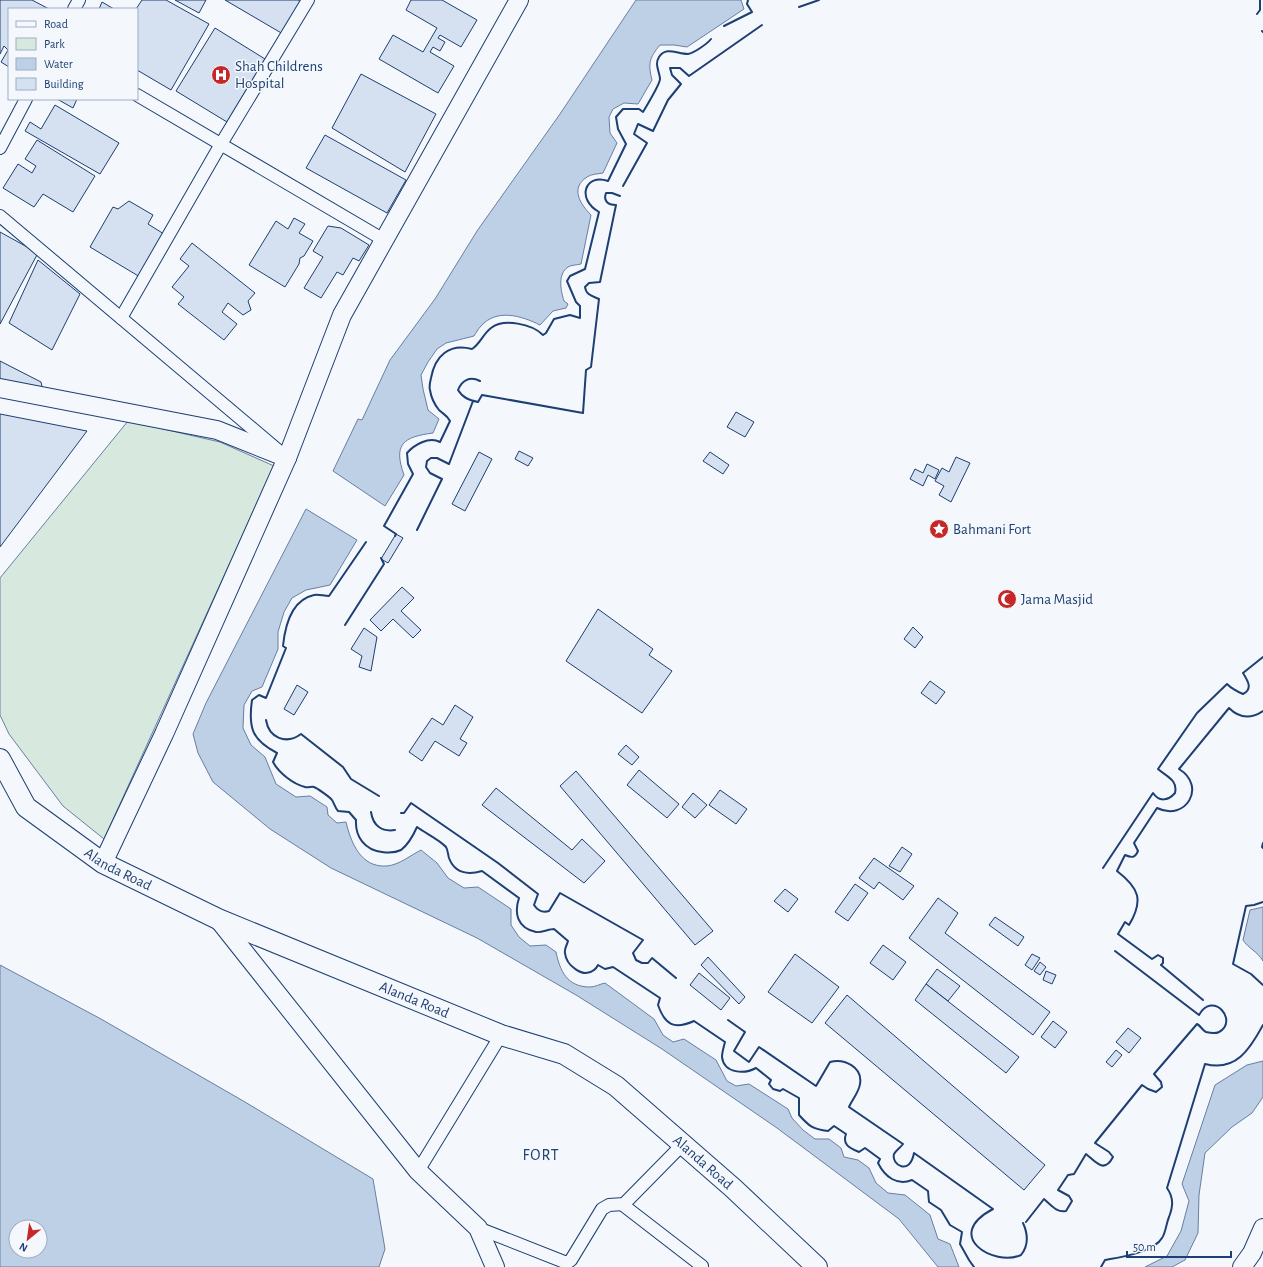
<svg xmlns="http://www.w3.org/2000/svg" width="1263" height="1267" font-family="'Alegreya Sans',sans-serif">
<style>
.green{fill:#d7e8df;stroke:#687fa3}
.water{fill:#bed0e5;stroke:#687fa3;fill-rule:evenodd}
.building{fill:#d5e0f0;stroke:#1d3f73}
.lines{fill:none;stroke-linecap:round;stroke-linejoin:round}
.street-casing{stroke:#1d3f73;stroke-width:14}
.secondary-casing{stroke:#1d3f73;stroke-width:20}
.primary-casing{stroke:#1d3f73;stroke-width:22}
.street{stroke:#f4f7fb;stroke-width:12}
.secondary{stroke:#f4f7fb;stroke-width:18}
.primary{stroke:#f4f7fb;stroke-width:20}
.wall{stroke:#1d3f73;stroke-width:2}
.labels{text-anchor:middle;stroke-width:3;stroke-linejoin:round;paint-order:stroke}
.poi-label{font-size:15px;fill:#1d3f73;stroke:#f4f7fb;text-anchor:start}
.street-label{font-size:15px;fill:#1d3f73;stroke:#f4f7fb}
.neighbourhood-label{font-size:16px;letter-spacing:1px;fill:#1d3f73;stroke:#f4f7fb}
</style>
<rect width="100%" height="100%" fill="#f4f7fb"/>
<polygon class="green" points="128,421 220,442 274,466 104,839 63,806 9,734 0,715 0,578"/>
<g class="water">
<path d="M636 0H741L744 9 687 47 674 45H660C649 58 648 64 652 80L638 104 624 103 613 109 609 117 610 133 617 143 603 173C598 174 591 174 587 177 570 188 580 204 591 215L581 264C577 265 571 265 568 267 557 274 561 292 564 301L568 304 566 308 553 311 540 325C522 316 497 308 481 326 478 329 476 333 474 336L446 343 437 349 428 362 421 375 423 389 428 410 439 419 433 433C403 437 393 444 404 475L385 506 333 471 358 419 362 420 390 360 435 299 477 231 560 114Z"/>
<path d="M306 509 357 540 330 585 306 590 292 598 284 612 278 632V649L262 687 252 691 244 705 243 728 251 745 265 757 276 784 296 797 310 796 327 807 328 815 337 823 346 822C351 843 361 868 387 866 399 865 411 855 421 850L437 863 448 878 464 888 478 887 511 909V925L519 937 530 946 546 945 556 952C560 971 567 987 590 987 595 987 600 984 605 983L654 1019 663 1035 673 1042 684 1039 716 1060 727 1081 736 1086 749 1084 788 1109 792 1118 803 1130 815 1139H829L841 1148 844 1157 858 1160 869 1168 876 1183 888 1193 905 1195 930 1215 938 1239 950 1244 959 1267H938L899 1219 777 1128 662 1049 576 995 477 938 331 868 270 829 213 782 198 753 193 734 206 703Z"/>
<path d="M1263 907V961C1258 952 1248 948 1243 940L1250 910Z"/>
<path d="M0 965 101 1019 245 1102 373 1179 385 1249 379 1267H0ZM16 1227H40V1251H16Z"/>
<polygon points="1263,1061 1263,1097 1252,1113 1232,1127 1205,1153 1199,1195 1198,1233 1185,1260 1172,1267 1145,1267 1167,1256 1181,1231 1189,1201 1182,1184 1215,1085 1247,1065"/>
</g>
<g class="building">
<polygon points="0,0 32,0 49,9 9,9 9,67 1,62 8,50 4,46 0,54"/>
<polygon points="142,0 166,0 209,24 171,90 137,70 136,9"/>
<polygon points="175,0 206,0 199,13"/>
<polygon points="225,0 299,0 300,4 283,34"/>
<polygon points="411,0 442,0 477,20 461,47 440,35 438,38 445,42 440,51 433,47 430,52 454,66 438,93 379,59 393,35 423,52 437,28 406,10"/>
<polygon points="102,2 114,9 99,9"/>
<polygon points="215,28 265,59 227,122 176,91"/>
<polygon points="361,74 436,114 405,172 332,128"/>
<polygon points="57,99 77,99 73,108"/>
<polygon points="55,105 119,143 100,174 25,131 30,122 41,129"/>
<polygon points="325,135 406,180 387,213 306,168"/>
<polygon points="37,140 95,176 73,212 43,194 34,207 3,188 18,164 32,173 36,166 25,159"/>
<polygon points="129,201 153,215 148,224 164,234 140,277 90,247 113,207 118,209"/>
<polygon points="294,218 305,224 299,233 313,241 304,256 300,258 299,264 285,287 249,265 276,221 288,229"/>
<polygon points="328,226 341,228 369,245 359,261 353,258 343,275 337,272 321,298 304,288 323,257 313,251"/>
<polygon points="0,232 38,253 0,324"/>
<polygon points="192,243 255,293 248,301 251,310 243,315 228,303 222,312 237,324 224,340 178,304 184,297 172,287 189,266 180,259"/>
<polygon points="38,260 80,294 52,350 9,323"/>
<polygon points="0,361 41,382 43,391 0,382"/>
<polygon points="736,412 754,422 745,437 727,427"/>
<polygon points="0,414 87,431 0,547"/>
<polygon points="519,451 533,458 528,466 515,459"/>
<polygon points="479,452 492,459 465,511 452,504"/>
<polygon points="710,452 729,465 723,474 703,461"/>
<polygon points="956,457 970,463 951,502 939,495 944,486 935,481 942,468 949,472"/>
<polygon points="927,464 939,470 935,479 928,475 923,486 910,479 915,469 923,473"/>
<polygon points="396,534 403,538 388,563 381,559"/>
<polygon points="402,587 414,598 401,611 421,630 413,638 393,619 381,631 370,620"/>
<polygon points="598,609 653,649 649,655 672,671 642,713 566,661"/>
<polygon points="913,627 923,637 915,648 904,639"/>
<polygon points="364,628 377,637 371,671 359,667 362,656 351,649"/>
<polygon points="930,681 945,692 936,704 921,693"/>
<polygon points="297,685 308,692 294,715 284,709"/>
<polygon points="455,705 473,717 460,739 467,743 459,756 435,741 422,761 409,752 432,718 443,725"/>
<polygon points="626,745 639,757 632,765 618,754"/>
<polygon points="639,770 679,804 667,818 627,785"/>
<polygon points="576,771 713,931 695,945 560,786"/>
<polygon points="496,788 572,850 582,839 605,861 584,883 482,805"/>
<polygon points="720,790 747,809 736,824 709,805"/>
<polygon points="693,793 707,805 695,818 682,807"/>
<polygon points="902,847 912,854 900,872 889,866"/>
<polygon points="874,858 914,886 903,900 879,882 874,889 859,878"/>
<polygon points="855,884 868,893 848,921 835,912"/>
<polygon points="785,889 798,899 788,912 774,901"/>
<polygon points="938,898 958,913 945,933 1050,1012 1033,1035 909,938"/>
<polygon points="995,917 1024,937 1018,946 989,925"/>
<polygon points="883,945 906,962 893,980 870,963"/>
<polygon points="795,954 839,987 812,1023 768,992"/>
<polygon points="1032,954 1040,958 1032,970 1025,965"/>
<polygon points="708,957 745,997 739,1004 701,965"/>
<polygon points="1040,962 1046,967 1040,975 1034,971"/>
<polygon points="937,969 960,986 948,1001 926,984"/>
<polygon points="1046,971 1056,975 1052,984 1043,980"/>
<polygon points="699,973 730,998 721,1010 690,985"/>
<polygon points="926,984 1019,1057 1006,1073 915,1000"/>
<polygon points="847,995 1045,1165 1024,1190 825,1023"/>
<polygon points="1053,1021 1067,1032 1055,1048 1041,1037"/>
<polygon points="1128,1028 1141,1038 1129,1053 1116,1042"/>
<polygon points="1116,1050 1122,1055 1112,1067 1106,1062"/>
</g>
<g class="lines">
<g class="street-casing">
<g id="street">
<polyline points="74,9 79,0"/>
<polyline points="137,95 384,240"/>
<polyline points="0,148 26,99"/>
<polyline points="0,216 279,451"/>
<polyline points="121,318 221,144 308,0"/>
<polyline points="418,1171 501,1035"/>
<polyline points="623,1205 702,1266"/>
<polyline points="478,1228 567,1263 571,1260 602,1209 609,1205 624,1204 683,1144"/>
</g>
</g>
<g class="secondary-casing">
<g id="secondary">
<polyline points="0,388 217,430 287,458"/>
<polyline points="103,863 164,734 287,458 342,315 519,0"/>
<polyline points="218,919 418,1171 478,1228 495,1267"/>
<polyline points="1242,1267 1252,1253 1263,1228"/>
</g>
</g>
<g class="primary-casing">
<g id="primary">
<path id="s1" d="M0 759 26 807 103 863 218 919 501 1035 564 1054 616 1086 733 1188 817 1267"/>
</g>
</g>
<use href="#street" class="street"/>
<use href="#secondary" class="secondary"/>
<use href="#primary" class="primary"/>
<g class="wall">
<polyline points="799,7 819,0"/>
<polyline points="1257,14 1260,10 1260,0"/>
<polyline points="724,26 752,12 747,4 748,0"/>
<polyline points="1262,31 1263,32"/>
<polyline points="623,186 647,143 634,134 638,124 653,131 668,100 681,84 672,75 670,68 680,68 689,76 762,25"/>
<path d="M480 381C470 376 462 380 458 390 463 398 469 400 478 402L482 395 583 413 586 370 591 367 599 299C592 296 586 295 585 287L589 283 600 282 616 205C608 205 603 201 606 193H612L620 196"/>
<polyline points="417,530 442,479 430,473 426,467 427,461 431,458 437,458 449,464 473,401"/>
<path d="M395 536 396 534 384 526 413 474 408 464 407 453C414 445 429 436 440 442L450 421C447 415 443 414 439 410 435 405 431 397 430 390 429 387 430 382 431 378 435 356 449 343 472 349 480 344 483 334 491 328 504 318 532 324 543 335L546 333 554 319 570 315 580 318V306L576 302 567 281 570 276 585 269 599 212C576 199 585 173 608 181L626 144 618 129 616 117 623 109H639L643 112C646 107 660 83 660 79 660 72 654 65 659 57 666 46 677 54 688 54 694 53 707 44 711 39"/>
<path d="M366 542 329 596C324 596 318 594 314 595 291 600 285 626 283 646L286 648 266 698 259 695 252 700C248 728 252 740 277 753L273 762C279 773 293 784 305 787 308 788 312 786 314 787 317 788 331 798 332 800 334 803 335 808 338 811L349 812 356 820C355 837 365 850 382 852 389 853 395 853 401 850 409 844 413 836 417 827 425 833 440 840 446 847 448 850 448 855 449 858 455 874 468 875 482 871L519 898C514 913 517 928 536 932 541 933 549 929 554 929L568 941C567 945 564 949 565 953 566 965 583 979 594 970 596 969 597 967 598 965L605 969 613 967 660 998 658 1005C665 1025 674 1030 694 1021L725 1042C724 1046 722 1052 722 1057 724 1074 745 1074 756 1068L771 1080 769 1084 773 1089 780 1091 783 1089 799 1098V1115C809 1126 812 1129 828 1131L834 1126 846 1134C842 1145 850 1148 859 1152L865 1148 880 1159 878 1163C885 1177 897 1186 912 1180L928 1191 929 1202 941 1210 950 1225 962 1232 960 1244 969 1260 974 1267"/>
<polyline points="345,625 384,564 381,558"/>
<path d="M266 720C269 738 286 745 301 734L343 767 351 779 379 796"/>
<path d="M371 812C373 826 382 832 395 830"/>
<path d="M401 813H404L411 803 498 863 538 894 534 905C538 911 542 913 549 911L560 893 643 940 633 953 636 960 642 963H648L652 958 676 978"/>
<polyline points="1263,843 1262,847 1263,848"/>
<path d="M1103 868 1153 793C1159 802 1168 801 1175 793 1178 780 1167 777 1158 769L1197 713 1227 684C1232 689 1236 691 1243 694 1253 689 1248 681 1243 673L1263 657"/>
<polyline points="1263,902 1254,905 1246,906 1233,964 1251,974 1263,985"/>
<path d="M1203 1000 1161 965 1163 963V958L1158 955 1152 959 1118 934 1125 922 1129 925C1144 900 1139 888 1117 871L1125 855C1132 858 1135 858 1138 851L1134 843 1157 808C1186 822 1207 786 1179 769L1229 708C1239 718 1251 719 1263 711"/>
<path d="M728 1020 745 1032 734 1051 749 1062 759 1047 816 1086 830 1062C844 1058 863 1067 860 1084 859 1092 852 1100 849 1107L903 1144C900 1148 896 1150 894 1154 891 1165 910 1176 914 1153L993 1209C942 1236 994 1267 1021 1255 1029 1245 1028 1234 1023 1223"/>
<path d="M1026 1222 1044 1199C1051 1205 1057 1213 1066 1211L1072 1201 1069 1196 1058 1190 1068 1175 1074 1174 1086 1154C1096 1162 1104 1174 1113 1157L1109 1152 1095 1143 1142 1085 1148 1089 1156 1092 1162 1087 1161 1082 1154 1074 1197 1024C1201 1026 1202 1030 1206 1032 1210 1033 1215 1034 1219 1032 1239 1021 1213 990 1199 1015L1115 951"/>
<path d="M1101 1267 1105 1260C1121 1257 1154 1252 1162 1238 1166 1232 1166 1224 1169 1217 1173 1207 1174 1198 1167 1188L1205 1064C1236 1072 1250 1049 1263 1025"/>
</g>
</g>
<defs>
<g id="hospital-disc" transform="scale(1)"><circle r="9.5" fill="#c62828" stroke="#f4f7fb"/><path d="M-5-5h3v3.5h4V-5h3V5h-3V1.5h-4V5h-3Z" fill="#fff"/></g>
<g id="sight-disc" transform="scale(1)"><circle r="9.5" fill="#c62828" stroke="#f4f7fb"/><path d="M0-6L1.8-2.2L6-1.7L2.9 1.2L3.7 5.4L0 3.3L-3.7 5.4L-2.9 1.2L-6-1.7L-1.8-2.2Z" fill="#fff"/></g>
<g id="mosque-disc" transform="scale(1)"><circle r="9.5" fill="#c62828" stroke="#f4f7fb"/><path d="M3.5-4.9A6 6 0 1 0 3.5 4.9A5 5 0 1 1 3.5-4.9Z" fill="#fff"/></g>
</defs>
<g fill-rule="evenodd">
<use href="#hospital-disc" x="221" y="75"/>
<use href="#sight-disc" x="939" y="529"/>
<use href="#mosque-disc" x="1007" y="599"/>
</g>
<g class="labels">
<g class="poi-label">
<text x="235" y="71">Shah Childrens<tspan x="235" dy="17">Hospital</tspan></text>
<text x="953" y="534">Bahmani Fort</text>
<text x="1021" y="604">Jama Masjid</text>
</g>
<g class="street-label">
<text dy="5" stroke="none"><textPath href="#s1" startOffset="166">Alanda Road</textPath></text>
<text dy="5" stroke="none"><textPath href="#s1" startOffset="490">Alanda Road</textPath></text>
<text dy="5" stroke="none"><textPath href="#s1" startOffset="826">Alanda Road</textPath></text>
</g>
<g class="neighbourhood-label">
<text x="541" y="1160">FORT</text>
</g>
</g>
<rect x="8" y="8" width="130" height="92" fill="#f4f7fb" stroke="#9eadc5"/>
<rect x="16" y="21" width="20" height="6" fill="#f4f7fb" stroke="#9eadc5"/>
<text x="44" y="28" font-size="12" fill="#1d3f73">Road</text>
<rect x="16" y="38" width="20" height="12" fill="#d7e8df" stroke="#9eadc5"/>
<text x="44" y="48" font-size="12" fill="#1d3f73">Park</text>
<rect x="16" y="58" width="20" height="12" fill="#bed0e5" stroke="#9eadc5"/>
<text x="44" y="68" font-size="12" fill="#1d3f73">Water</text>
<rect x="16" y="78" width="20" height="12" fill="#d5e0f0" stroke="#9eadc5"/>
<text x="44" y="88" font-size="12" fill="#1d3f73">Building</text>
<g transform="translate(28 1239) rotate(209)"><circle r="19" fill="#f4f7fb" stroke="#9eadc5"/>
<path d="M0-3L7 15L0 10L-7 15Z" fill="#c62828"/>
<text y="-6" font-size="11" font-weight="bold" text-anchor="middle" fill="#1d3f73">N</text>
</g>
<path d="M1127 1251v6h104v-6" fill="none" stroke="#1d3f73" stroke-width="2"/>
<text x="1133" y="1251" font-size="12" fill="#1d3f73" stroke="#f4f7fb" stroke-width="3" paint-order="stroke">50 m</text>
</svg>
